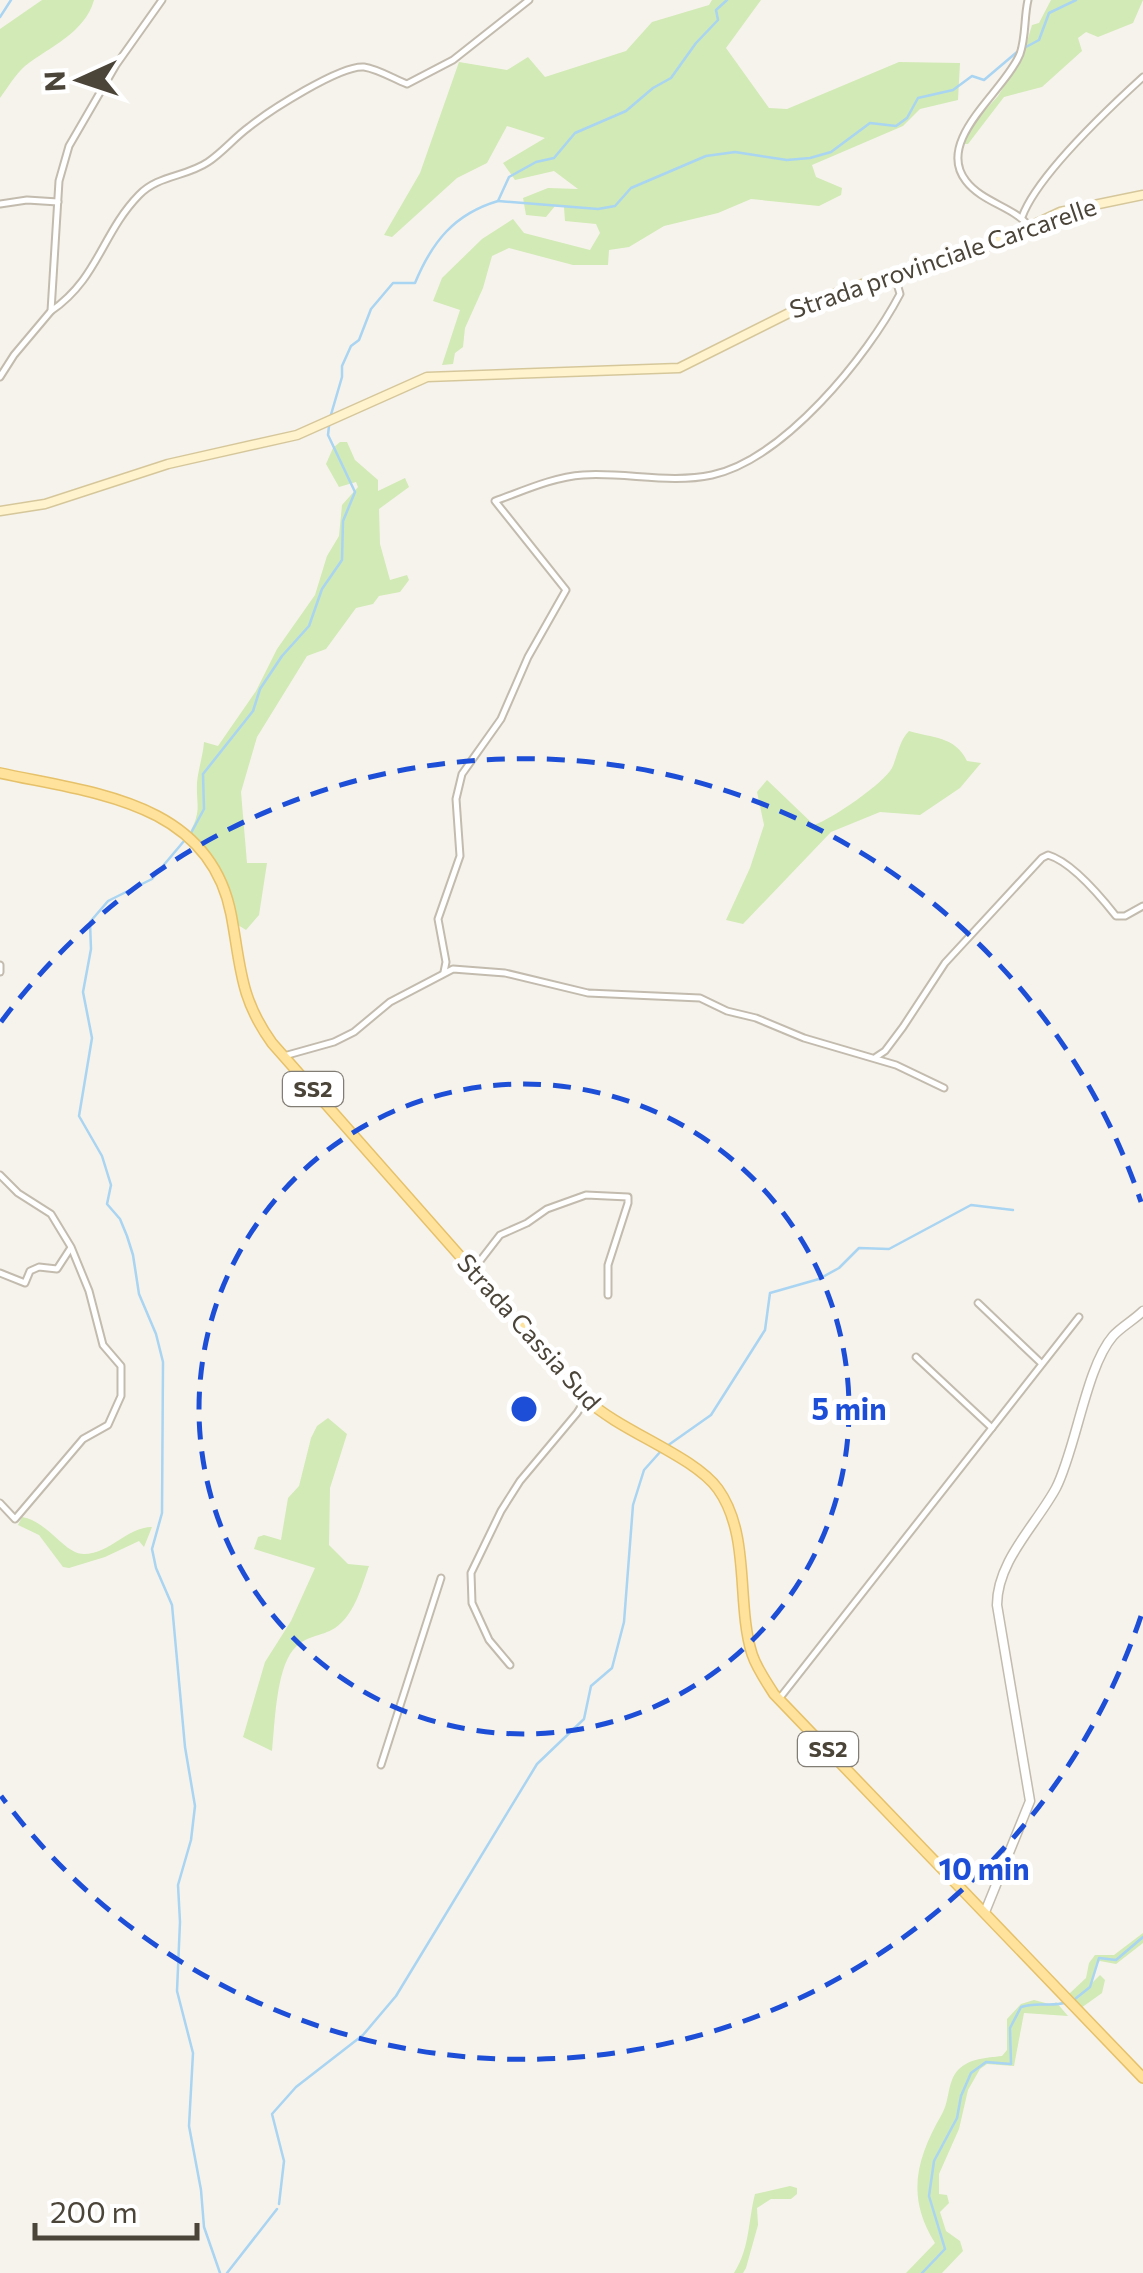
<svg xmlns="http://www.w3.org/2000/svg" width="1143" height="2273" font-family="Commissioner,sans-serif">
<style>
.green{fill:#d2eab5}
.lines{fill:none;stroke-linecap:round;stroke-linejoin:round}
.stream{stroke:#a9d4f2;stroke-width:2.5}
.minor-casing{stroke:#c2bbae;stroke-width:9}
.tertiary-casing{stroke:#c2bbae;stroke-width:11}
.secondary-casing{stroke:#d6c79b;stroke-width:11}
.primary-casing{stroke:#e6c16a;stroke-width:12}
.minor{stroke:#fff;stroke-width:5}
.tertiary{stroke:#fff;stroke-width:8}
.secondary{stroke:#fff3cd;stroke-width:8}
.primary{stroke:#ffe39c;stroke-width:9}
.ring{fill:none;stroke:#1d4ed8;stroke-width:5;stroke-dasharray:18 12}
.labels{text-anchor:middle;stroke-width:10;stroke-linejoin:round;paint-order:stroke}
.shield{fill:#fff;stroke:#817c74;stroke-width:2.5}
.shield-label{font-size:22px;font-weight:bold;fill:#4b4439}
.street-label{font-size:25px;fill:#4b4439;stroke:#fff}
.centre{fill:#1d4ed8;stroke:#fff;stroke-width:5}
.ring-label{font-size:30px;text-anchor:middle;font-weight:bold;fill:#1d4ed8;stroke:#fff;stroke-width:10;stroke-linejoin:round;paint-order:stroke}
</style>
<rect width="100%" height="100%" fill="#f6f3ec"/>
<g class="green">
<path d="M42 0H94C85 33 49 47 25 66 15 75 8 87 0 98V29Z"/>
<polygon points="712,0 761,0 726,48 769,108 787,109 899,62 960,63 958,100 920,109 903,126 812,165 816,177 842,188 841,195 819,206 751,199 718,213 664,226 629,247 609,250 608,265 573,265 509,248 492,256 483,288 465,328 463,347 455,353 453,364 442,365 460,310 433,301 442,278 482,239 513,219 524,233 590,250 600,233 596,224 565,221 564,207 555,206 546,217 526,215 523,198 548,188 578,189 554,171 515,180 503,163 545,138 507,126 487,163 457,178 392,237 384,235 420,173 459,62 507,70 528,57 545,77 626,51 652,22 709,5"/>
<polygon points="1051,0 1143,0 1133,23 1098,37 1086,32 1078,38 1082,51 1042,87 1004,97 968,144 961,144 970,127 998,96 1023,55 1032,25 1039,23"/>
<path d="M340 442H347L355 460 378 480V491L405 478 409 487 379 509 380 544 390 580 407 575 409 580 400 592 379 596 373 604 356 608 326 649 307 656 257 737 241 792 247 863H267L259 915 246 930 238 925C230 883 218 864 190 832 202 810 196 805 197 783 198 770 203 756 204 742L218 746 256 691 277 649 315 595 327 556 339 536 342 505 358 487 356 482 339 487 326 464 333 448Z"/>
<path d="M909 731C932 738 955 736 967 761L981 763 960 788 920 815 880 812 831 832 743 924 726 920 750 868 764 825 757 792 767 780 814 825C832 819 884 783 892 768 898 755 899 741 909 731Z"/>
<path d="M328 1418 347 1434 330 1488 329 1545 348 1564 369 1566C361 1588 355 1614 335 1628 321 1637 305 1635 293 1650 276 1671 275 1723 272 1751L243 1737 265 1662 291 1621 315 1568 254 1549 258 1537 264 1535 281 1540 288 1498 299 1486 311 1438 317 1426Z"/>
<path d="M22 1517C48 1521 64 1554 84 1554 110 1554 127 1527 152 1527L144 1547 139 1541 105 1557 69 1568 63 1567 39 1535 18 1525Z"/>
<polygon points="1143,1933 1143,1943 1116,1964 1100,1961 1096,1964 1092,1983 1100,1975 1105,1980 1102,1993 1081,2008 1069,1994 1086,1978 1089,1963 1095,1955 1114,1955"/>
<path d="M1034 2000 1053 2005 1056 2002 1068 2016 1024 2013 1014 2066 987 2064 980 2069 968 2090 959 2129 939 2174V2194L947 2195 949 2203 940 2212 946 2231 960 2241 963 2251 942 2273H906L935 2243C906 2197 916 2159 942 2114 950 2100 947 2082 958 2070 970 2058 986 2058 1002 2056L1007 2050V2019L1021 2004Z"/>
<path d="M790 2186 797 2188V2194L791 2199H771L757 2208 758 2225 746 2268 743 2273H734C750 2248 748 2221 755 2194Z"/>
</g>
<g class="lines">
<g class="stream">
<polyline points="0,17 11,0"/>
<polyline points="1026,47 1039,40 1049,13 1076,0"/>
<polyline points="498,201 598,209 615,206 631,188 706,156 735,152 787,160 810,158 831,152 870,123 896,126 907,118 918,98 953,90 972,76 984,80 1017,52"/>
<path d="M330 418 342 377V366L351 346 359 340 371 309 393 283H415C432 242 454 214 498 201L509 177 536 162 554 158 575 133 626 111 653 88 671 78 696 43 718 20 716 10 727 0"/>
<polyline points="191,833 204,809 203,774 253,711 260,689 282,656 309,626 322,589 342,560 343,521 355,492 328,435 329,426"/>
<polyline points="184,841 152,879 108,901 90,922 91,949 83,992 92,1038 79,1116 102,1156 111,1185 107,1204 120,1219 127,1236 133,1255 139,1294 156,1334 163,1362 162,1513 152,1549 156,1568 172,1605 185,1747 195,1806 191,1840 178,1885 180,1922 177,1991 193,2053 189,2126 201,2190 204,2227 220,2273"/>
<polyline points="667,1446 711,1415 765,1330 770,1293 819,1279 839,1268 859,1248 889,1249 971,1205 1013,1210"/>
<polyline points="1075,1999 1090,1987 1099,1958 1116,1960 1143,1937"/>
<polyline points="279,2204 284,2161 272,2114 296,2087 363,2035 396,1996 537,1764 584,1719 591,1686 612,1668 624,1622 633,1505 644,1470 661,1451"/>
<polyline points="227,2273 277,2209"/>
<path d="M922 2273 945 2249 929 2196 934 2161 957 2118 961 2096 971 2073 986 2062 1011 2064 1010 2028 1021 2007C1038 2001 1050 2008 1067 2002"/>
</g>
<g class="minor-casing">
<g id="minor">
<polyline points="0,204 27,200 58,202"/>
<path d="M1022 217C1037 176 1109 108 1143 77"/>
<path d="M1028 225C1013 207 982 202 966 181 934 140 1005 91 1020 54 1026 37 1024 17 1028 0"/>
<path d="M51 311C98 279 102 233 139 195 158 175 186 177 208 162 223 152 234 138 249 127 269 111 340 65 364 67 378 69 394 79 407 84L453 60 529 0"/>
<polyline points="0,377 14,355 51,311 59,181 69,146 116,65 162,0"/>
<polyline points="0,965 0,972"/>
<path d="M444 972 446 962 438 919 460 856 456 799 462 774 501 719 528 657 566 590 495 501C523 491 553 477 583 475 625 472 670 484 712 475 784 459 867 357 900 294L894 273"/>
<polyline points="284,1056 334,1042 354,1032 390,1002 453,969 505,973 588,993 700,998 727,1011 756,1018 804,1038 896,1065 944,1088"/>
<path d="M876 1057 885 1051 903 1027 945 963 1042 858 1048 855C1072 862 1101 897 1116 916H1125L1143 906"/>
<polyline points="0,1175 18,1193 51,1214 71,1247 89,1291 103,1345 121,1366 121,1396 108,1425 83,1439 15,1519 0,1503"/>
<polyline points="473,1270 500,1235 527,1223 547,1209 586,1195 628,1197 628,1203 608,1265 608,1295"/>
<polyline points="0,1273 25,1283 30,1271 39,1267 57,1269 70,1249"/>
<polyline points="978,1303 1041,1363"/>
<polyline points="916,1357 992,1428"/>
<polyline points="510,1665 489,1640 472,1603 471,1573 501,1511 520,1481 577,1413 586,1399"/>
<polyline points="779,1699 1079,1317"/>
<polyline points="381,1765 441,1578"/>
</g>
</g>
<g class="tertiary-casing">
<path id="tertiary" d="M985 1912 1030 1801 997 1605C997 1561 1036 1525 1056 1488 1076 1449 1086 1367 1113 1336 1121 1327 1134 1320 1143 1311"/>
</g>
<g class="secondary-casing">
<polyline id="secondary" points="0,511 45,504 168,464 297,435 427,377 679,368 813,301 894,273 980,250 1060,212 1143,195"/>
</g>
<g class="primary-casing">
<path id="primary" d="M0 773C92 793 209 801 231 914 241 966 239 997 272 1043L586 1399C621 1432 693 1455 718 1489 751 1535 736 1603 752 1654 757 1669 766 1681 774 1694L1143 2078"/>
</g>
<use href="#minor" class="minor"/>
<use href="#tertiary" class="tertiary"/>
<use href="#secondary" class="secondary"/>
<use href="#primary" class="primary"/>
</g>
<g class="ring">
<circle cx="524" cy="1409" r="325"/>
<path d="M1141 1616A651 651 0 0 1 1 1796M1 1022A651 651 0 0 1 1141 1202"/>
</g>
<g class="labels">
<g class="shield">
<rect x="283" y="1072" width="60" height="34" rx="8"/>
<rect x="798" y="1732" width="60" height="34" rx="8"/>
</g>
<g class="shield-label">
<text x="313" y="1097">SS2</text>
<text x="828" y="1757">SS2</text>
</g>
<g class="street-label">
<text transform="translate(943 258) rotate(-19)" y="9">Strada provinciale Carcarelle</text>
<text transform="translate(529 1332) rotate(48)" y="9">Strada Cassia Sud</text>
</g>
</g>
<circle cx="524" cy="1409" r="15" class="centre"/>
<g class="ring-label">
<text x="849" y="1420">5 min</text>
<text x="984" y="1880">10 min</text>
</g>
<g transform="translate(80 80) rotate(267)" stroke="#ffffff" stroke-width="8" paint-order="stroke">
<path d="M0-8L18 38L0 25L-18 38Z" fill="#4b4439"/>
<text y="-15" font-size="28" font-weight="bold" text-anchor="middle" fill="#4b4439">N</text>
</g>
<path d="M35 2223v15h162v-15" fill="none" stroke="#4b4439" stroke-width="5"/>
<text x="50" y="2223" font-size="30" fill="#4b4439" stroke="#ffffff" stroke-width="8" paint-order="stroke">200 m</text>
</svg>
